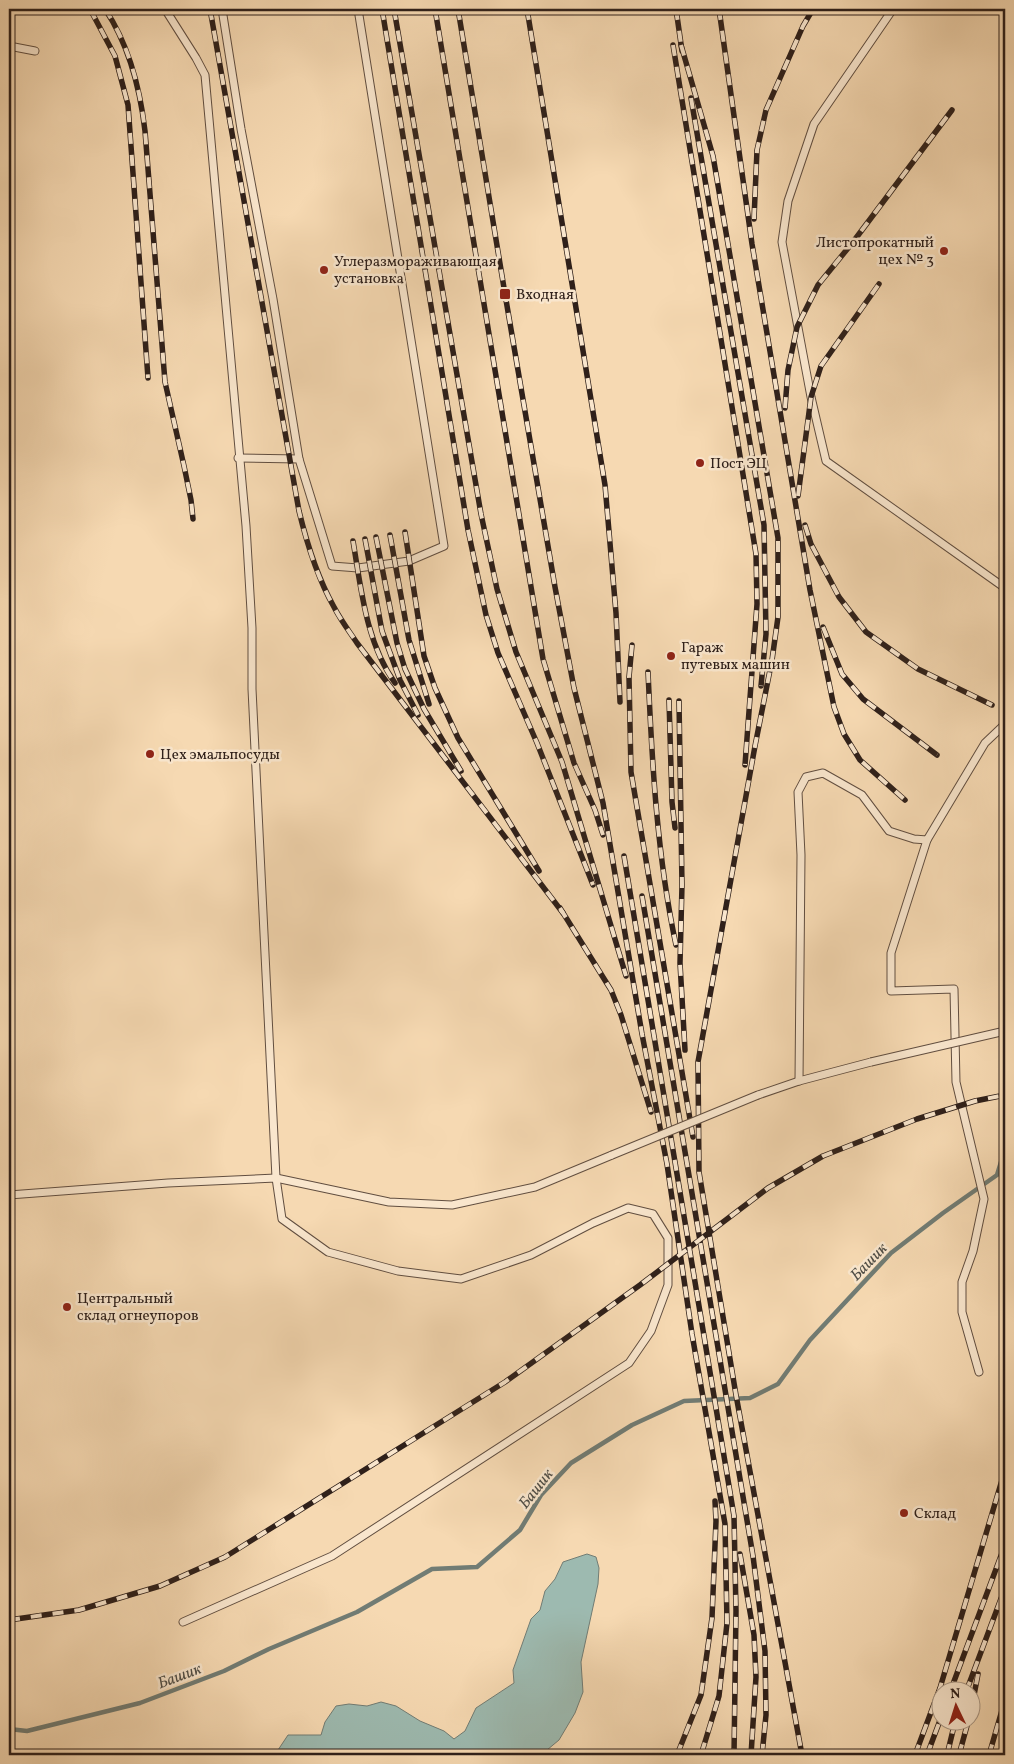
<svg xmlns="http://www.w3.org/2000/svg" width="1014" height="1764" font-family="Vollkorn,serif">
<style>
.water{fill:#9dbab0;stroke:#717c74}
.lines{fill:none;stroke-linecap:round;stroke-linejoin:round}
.stream{stroke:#717c74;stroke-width:4.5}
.lane-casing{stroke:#614e40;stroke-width:9}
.lane{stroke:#f9e6cd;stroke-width:7}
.rail-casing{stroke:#2f201a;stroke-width:5.5}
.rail{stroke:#f9e6cd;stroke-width:4;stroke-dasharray:11;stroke-linecap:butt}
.lane-bridge-casing{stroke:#614e40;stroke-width:9;stroke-linecap:butt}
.lane-bridge{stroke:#f9e6cd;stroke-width:7}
.poi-dot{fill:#8f2418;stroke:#f9e6cd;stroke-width:2}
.labels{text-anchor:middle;stroke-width:5;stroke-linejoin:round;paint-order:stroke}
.poi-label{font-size:15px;fill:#2f201a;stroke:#f9e6cd;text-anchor:start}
.water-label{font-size:16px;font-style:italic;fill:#504e47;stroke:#f9e6cd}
</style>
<rect width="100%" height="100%" fill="#f6d9b2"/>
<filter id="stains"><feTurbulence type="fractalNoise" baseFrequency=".004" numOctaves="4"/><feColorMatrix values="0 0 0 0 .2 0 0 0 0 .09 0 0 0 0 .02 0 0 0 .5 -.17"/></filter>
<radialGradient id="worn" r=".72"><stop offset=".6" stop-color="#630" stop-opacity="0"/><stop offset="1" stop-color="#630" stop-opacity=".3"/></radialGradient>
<polygon class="water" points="587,1554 596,1557 599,1568 598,1584 581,1662 583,1692 575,1713 559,1740 541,1755 276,1755 276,1753 288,1735 321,1735 325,1722 336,1706 349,1704 367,1706 381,1702 396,1706 420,1721 444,1731 454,1739 465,1731 476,1708 514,1683 513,1670 531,1619 540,1610 545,1591 555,1579 563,1562"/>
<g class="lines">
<polyline class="stream" points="9,1729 27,1731 140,1703 224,1671 269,1649 357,1612 432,1569 477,1567 520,1530 541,1495 571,1463 632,1425 684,1401 750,1398 778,1384 810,1340 891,1253 943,1213 997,1175 1005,1149"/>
<g class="lane-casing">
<g id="lane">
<polyline points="165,9 196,58 205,75 246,526 252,628 252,689 276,1178 282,1219 328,1252 398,1271 461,1279 531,1255 593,1223 628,1208 653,1214 668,1238 668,1285 651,1331 629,1363 332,1556 183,1622"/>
<polyline points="222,9 241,129 273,299 299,459"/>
<polyline points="893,9 814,124 788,201 782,242 811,397 826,461 1005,588"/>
<polyline points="9,46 35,51"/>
<polyline points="238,458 299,459 332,566 358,568 409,561 444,546 358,9"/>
<polyline points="927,840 891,953 891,991 954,989 956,1082 984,1199 973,1251 962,1282 962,1312 979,1372"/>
<polyline points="799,1081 801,855 798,792 806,777 823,773 862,795 889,831 914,839 927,840 985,743 1005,724"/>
<polyline points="758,1095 799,1081 871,1062"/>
<polyline points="9,1195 168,1183 276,1178 389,1202 452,1205 535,1187 612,1155"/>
</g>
</g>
<use href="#lane" class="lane"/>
<g class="rail-casing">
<g id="rail">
<polyline points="90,9 115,56 128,105 148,378"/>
<path d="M105 9C129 45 140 88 145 131L165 382 184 466 191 500 193 519"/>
<path d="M210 9 299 511C307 544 317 577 334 607 340 619 349 631 357 643L563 913"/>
<polyline points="382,9 468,530 486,615 498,653 537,743 593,885"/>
<polyline points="394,9 481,514 497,589 516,652 562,762 626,976"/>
<polyline points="435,9 543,659 574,763 595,810 603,835"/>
<polyline points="458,9 505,294 555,587 574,688 603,803 642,1034 667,1164 692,1334 725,1524 727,1623 719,1696 701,1755"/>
<polyline points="527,9 605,485 616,613 620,702"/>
<polyline points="676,9 682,51"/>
<polyline points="719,9 752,244 810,590 834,707 844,734 860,760 905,800"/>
<polyline points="673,45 756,554 757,604 745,765"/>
<polyline points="681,45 713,156 778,538 778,617 772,660 755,746 698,1062 699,1172 736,1395 802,1755"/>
<polyline points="691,98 764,525 766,634 761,686"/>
<polyline points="754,219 757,150 766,110 803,26 813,9"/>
<polyline points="785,408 788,370 797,327 818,285 853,242 952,110"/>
<polyline points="798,496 811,397 821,366 879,284"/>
<polyline points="805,525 811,544 839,597 866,632 918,669 992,705"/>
<polyline points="405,532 424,656 435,688 458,738 539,871"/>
<polyline points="390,535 409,640 429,704"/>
<polyline points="376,537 397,643 405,669 424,709 461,771"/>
<polyline points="365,539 382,631 400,680 418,715"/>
<path d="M353 541C361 588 366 643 395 683"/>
<polyline points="823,627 842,674 863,699 937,755"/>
<polyline points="632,645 629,677 631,772 693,1137"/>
<path d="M648 672C652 763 657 856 676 945"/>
<polyline points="669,700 672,802 675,828"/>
<polyline points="679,701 682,885 680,963 685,1050"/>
<polyline points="624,856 734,1516 736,1611 734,1755"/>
<polyline points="642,896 753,1556 765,1651 766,1715 762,1755"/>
<polyline points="560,908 611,990 621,1015 651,1112"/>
<polyline points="740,1554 754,1635 756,1677 751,1755"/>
<polyline points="9,1620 79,1610 160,1586 225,1557 505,1382 640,1285 768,1188 823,1156 917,1119 975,1101 1005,1095"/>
<polyline points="950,1692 1005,1545"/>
<polyline points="966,1692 1005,1588"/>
<polyline points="972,1706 978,1674"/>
<polyline points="677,1755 701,1695 712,1618 716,1521 715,1501"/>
<polyline points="915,1755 940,1688 1005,1470"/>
<polyline points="927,1755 942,1715"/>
<polyline points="947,1755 955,1722"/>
<polyline points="959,1755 968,1722"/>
<polyline points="989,1755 1005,1700"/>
</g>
</g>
<use href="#rail" class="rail"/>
<g class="lane-bridge-casing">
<g id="lane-bridge">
<polyline points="871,1062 1005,1031"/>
<polyline points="612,1155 758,1095"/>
</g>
</g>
<use href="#lane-bridge" class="lane-bridge"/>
</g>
<g class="poi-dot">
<circle cx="944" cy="251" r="5"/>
<circle cx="324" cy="270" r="5"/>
<rect x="499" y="288" width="12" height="12" rx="2.5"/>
<circle cx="700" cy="463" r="5"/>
<circle cx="671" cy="656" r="5"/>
<circle cx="150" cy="754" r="5"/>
<circle cx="67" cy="1307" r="5"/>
<circle cx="904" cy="1513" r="5"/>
</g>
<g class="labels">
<g class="poi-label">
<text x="934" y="247" text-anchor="end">Листопрокатный<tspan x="934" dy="17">цех № 3</tspan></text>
<text x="334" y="266">Углеразмораживающая<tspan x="334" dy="17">установка</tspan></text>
<text x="516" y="299">Входная</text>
<text x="710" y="468">Поcт ЭЦ</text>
<text x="681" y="652">Гараж<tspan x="681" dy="17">путевых машин</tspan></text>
<text x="160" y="759">Цех эмальпосуды</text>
<text x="77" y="1303">Центральный<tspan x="77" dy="17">склад огнеупоров</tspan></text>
<text x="914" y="1518">Склад</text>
</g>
<g class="water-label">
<text transform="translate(868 1261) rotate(-46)" y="6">Башик</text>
<text transform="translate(535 1488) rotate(-52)" y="6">Башик</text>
<text transform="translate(179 1675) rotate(-21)" y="6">Башик</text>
</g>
</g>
<rect width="1014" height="1764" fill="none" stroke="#f6d9b2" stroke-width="30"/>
<rect x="10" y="10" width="994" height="1744" fill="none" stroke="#2f201a" stroke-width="2.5"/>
<rect x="15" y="15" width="984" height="1734" fill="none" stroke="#2f201a"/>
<g transform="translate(956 1706) rotate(356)"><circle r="24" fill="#f9e6cd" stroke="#a89785"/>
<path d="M0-4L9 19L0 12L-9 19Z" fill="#8f2418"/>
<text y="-8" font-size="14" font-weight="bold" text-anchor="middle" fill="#2f201a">N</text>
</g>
<rect width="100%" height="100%" filter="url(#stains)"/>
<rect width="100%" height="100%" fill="url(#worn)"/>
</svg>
